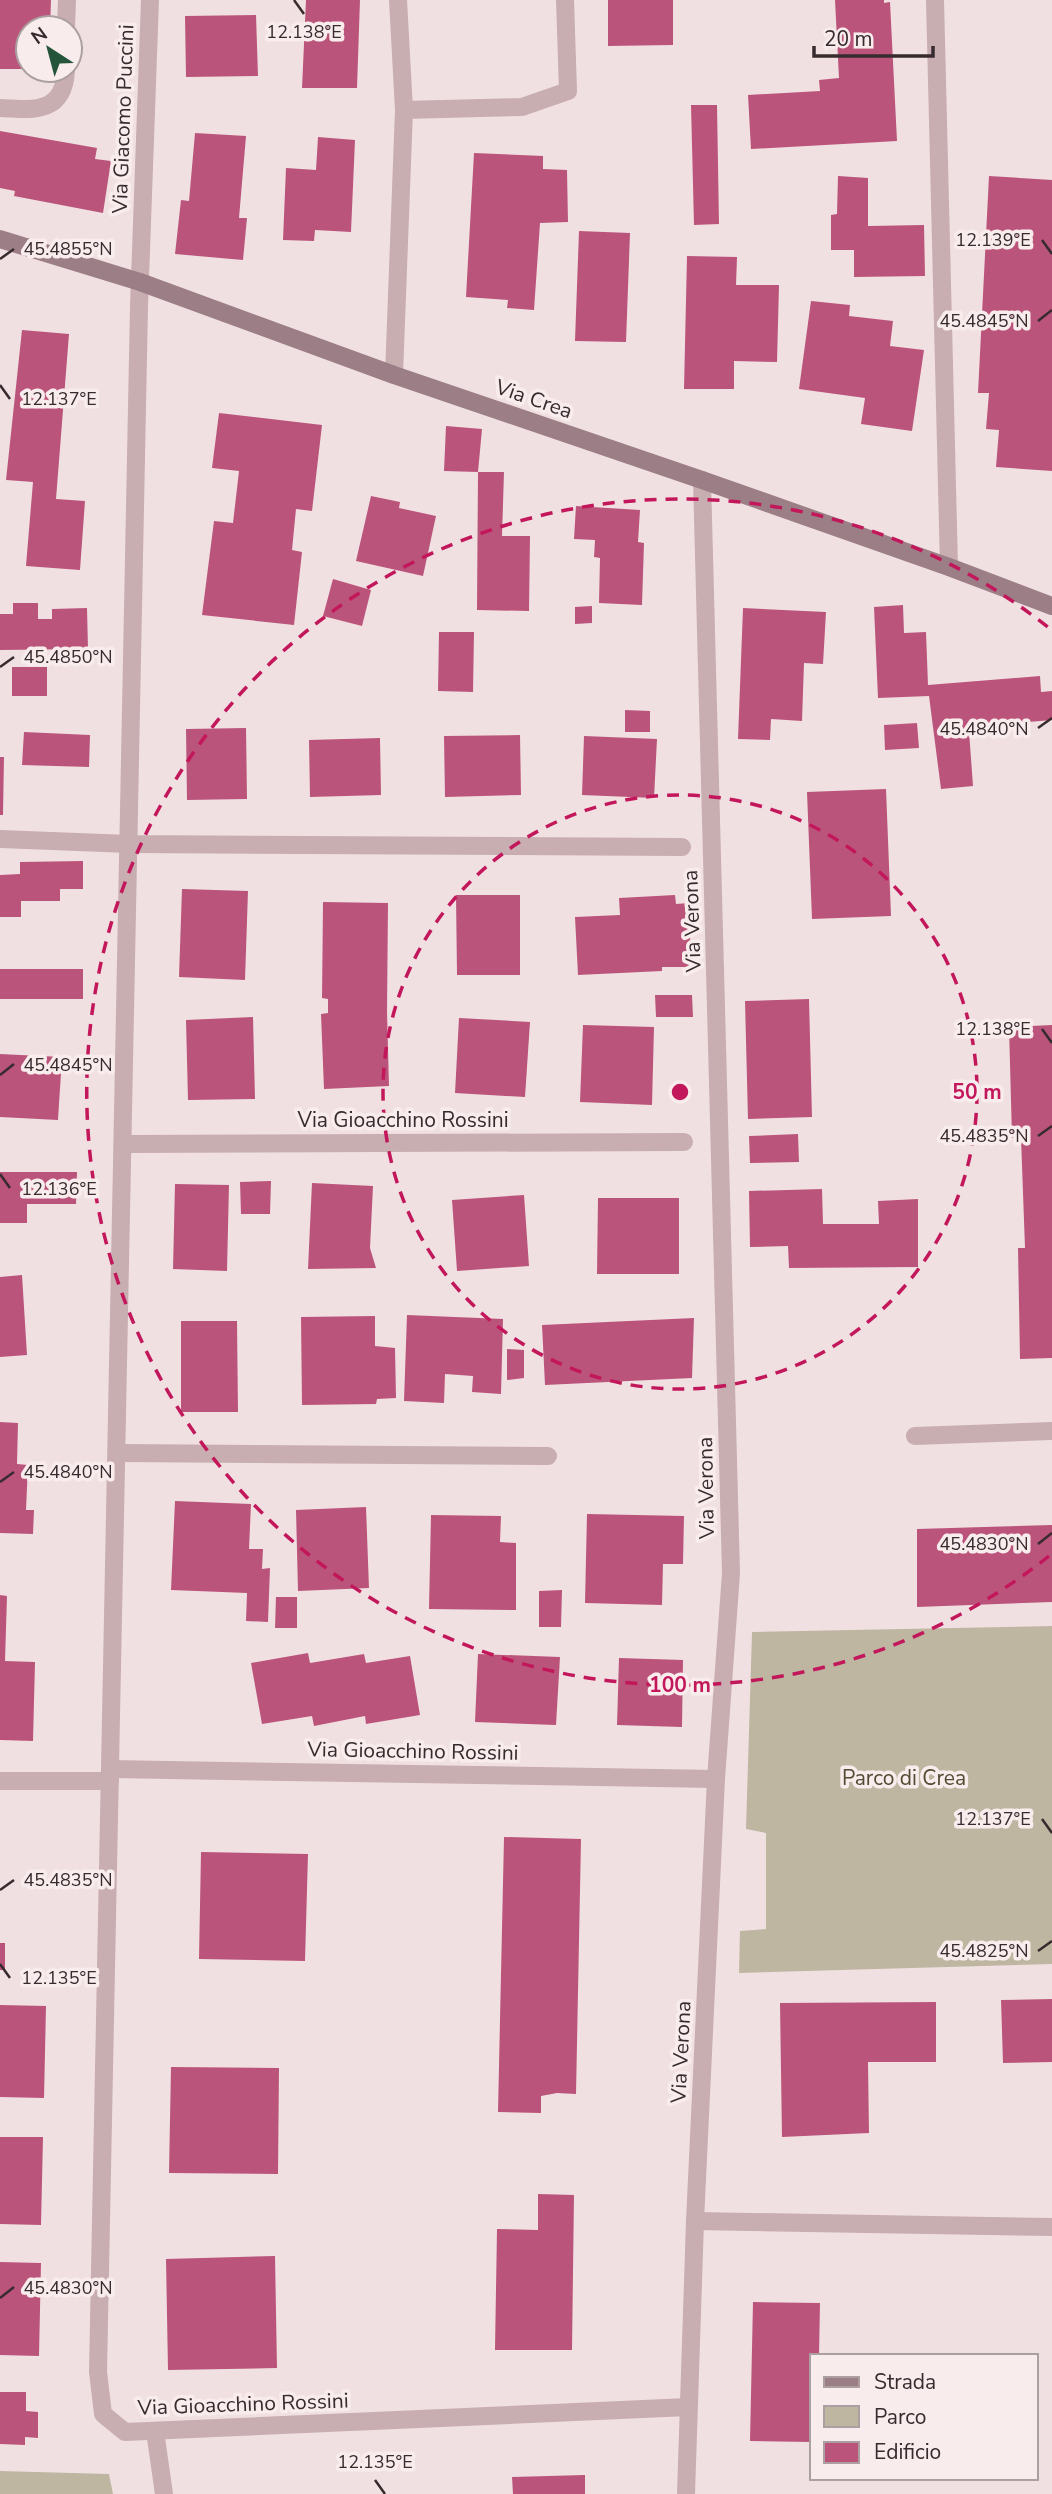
<svg xmlns="http://www.w3.org/2000/svg" width="1052" height="2494" font-family="'Nunito Sans',sans-serif">
<style>
.green{fill:#bfb6a1}
.building{fill:#bb547b}
.lines{fill:none;stroke-linecap:round;stroke-linejoin:round}
.lane{stroke:#c8adb1;stroke-width:18}
.street{stroke:#c8adb1;stroke-width:18}
.secondary{stroke:#9c7e86;stroke-width:18}
.ticks{fill:none;stroke:#372b2f;stroke-width:2.5}
.ring{fill:none;stroke:#c2185b;stroke-width:3.5;stroke-dasharray:12 9}
.labels{text-anchor:middle;stroke-width:7;stroke-linejoin:round;paint-order:stroke}
.street-label{font-size:21px;fill:#372b2f;stroke:#f9eced}
.park-label{font-size:21px;fill:#534a31;stroke:#f9eced}
.ticks-label{font-size:18px;text-anchor:middle;fill:#372b2f;stroke:#f9eced;stroke-width:7;stroke-linejoin:round;paint-order:stroke}
.centre{fill:#c2185b;stroke:#f9eced;stroke-width:3.5}
.ring-label{font-size:21px;text-anchor:middle;font-weight:bold;fill:#c2185b;stroke:#f9eced;stroke-width:7;stroke-linejoin:round;paint-order:stroke}
</style>
<rect width="100%" height="100%" fill="#f1e0e2"/>
<g class="green">
<polygon points="1052,1626 1052,1964 739,1973 740,1931 766,1929 766,1833 746,1829 752,1632"/>
<polygon points="0,2471 109,2474 113,2494 0,2494"/>
</g>
<g class="building">
<polygon points="0,0 51,0 50,28 28,28 28,69 0,69"/>
<polygon points="306,0 360,0 357,88 302,88"/>
<polygon points="608,0 673,0 673,45 608,46"/>
<polygon points="835,0 884,0 884,3 890,2 897,141 751,149 748,95 820,91 819,80 839,78"/>
<polygon points="256,15 258,76 186,77 185,16"/>
<polygon points="691,105 717,105 719,224 694,225"/>
<polygon points="0,131 97,148 95,159 111,161 103,213 14,196 15,191 0,188"/>
<polygon points="195,133 246,136 239,218 247,218 243,260 175,254 181,200 189,201"/>
<polygon points="318,137 355,140 351,232 315,230 314,241 283,240 286,168 316,170"/>
<polygon points="474,153 543,156 543,169 567,170 568,222 540,223 534,310 507,308 508,300 466,297"/>
<polygon points="838,176 868,178 868,226 924,225 925,276 854,277 854,250 831,250 831,215 837,214"/>
<polygon points="989,176 1052,180 1052,471 996,467 999,430 986,429 989,393 978,393"/>
<polygon points="579,231 630,233 626,342 575,341"/>
<polygon points="687,256 737,257 736,285 779,285 777,362 734,361 734,389 684,389"/>
<polygon points="811,301 850,305 849,316 893,321 890,346 924,350 912,431 861,424 865,398 799,389"/>
<polygon points="22,330 69,334 56,499 85,501 80,570 26,566 33,482 6,480"/>
<polygon points="219,413 322,425 312,511 296,509 292,550 302,552 294,625 202,615 214,521 233,523 239,471 212,468"/>
<polygon points="446,426 482,429 478,472 504,472 502,536 530,536 529,611 477,610 478,472 444,471"/>
<polygon points="371,496 400,502 399,508 436,516 423,576 356,561"/>
<polygon points="576,506 640,510 638,542 644,543 642,605 599,603 600,558 594,557 595,540 574,539"/>
<polygon points="333,579 371,590 362,626 323,616"/>
<polygon points="13,603 38,603 38,619 52,619 52,609 87,608 88,649 0,650 0,614 13,614"/>
<polygon points="903,605 904,633 926,632 928,685 1040,676 1041,692 1052,691 1052,720 1002,724 1002,728 969,731 973,786 941,789 929,696 878,698 874,607"/>
<polygon points="592,606 592,623 575,624 575,607"/>
<polygon points="743,608 826,612 823,664 804,663 802,721 771,719 770,740 738,739"/>
<polygon points="439,632 474,632 473,692 438,691"/>
<rect x="12" y="667" width="35" height="29"/>
<polygon points="625,710 650,711 650,732 625,732"/>
<polygon points="917,723 919,748 885,750 884,725"/>
<polygon points="246,728 247,799 187,800 186,729"/>
<polygon points="24,732 90,735 89,767 22,765"/>
<polygon points="520,735 521,795 445,797 444,736"/>
<polygon points="584,736 657,739 654,798 582,795"/>
<polygon points="380,738 381,795 310,797 309,740"/>
<polygon points="0,757 4,757 3,815 0,815"/>
<polygon points="886,789 891,916 812,919 807,792"/>
<polygon points="83,861 83,889 60,889 60,901 21,901 21,917 0,917 0,875 20,874 20,862"/>
<polygon points="182,889 248,891 245,980 179,977"/>
<polygon points="456,895 520,895 520,975 457,975"/>
<polygon points="675,895 676,904 689,903 691,967 662,967 662,971 578,975 575,917 620,915 619,898"/>
<polygon points="323,902 388,903 387,1012 389,1086 324,1089 321,1014 328,1013 328,999 322,998"/>
<rect x="0" y="969" width="83" height="30"/>
<polygon points="655,995 692,995 693,1017 656,1017"/>
<polygon points="809,999 812,1117 748,1119 745,1001"/>
<polygon points="253,1017 255,1099 188,1100 186,1020"/>
<polygon points="459,1018 530,1022 525,1097 455,1093"/>
<polygon points="583,1025 654,1027 652,1105 580,1102"/>
<polygon points="1052,1025 1052,1358 1020,1359 1018,1248 1025,1248 1021,1138 1012,1138 1009,1027"/>
<polygon points="0,1054 62,1057 58,1120 0,1117"/>
<polygon points="798,1134 799,1162 750,1163 749,1136"/>
<polygon points="0,1172 77,1172 76,1204 27,1204 27,1223 0,1223"/>
<polygon points="271,1181 270,1214 241,1214 240,1182"/>
<polygon points="312,1183 373,1186 370,1248 376,1268 308,1269"/>
<polygon points="175,1184 229,1185 227,1271 173,1269"/>
<polygon points="822,1189 823,1224 879,1224 878,1201 918,1199 918,1267 789,1268 788,1246 750,1247 749,1191"/>
<polygon points="524,1195 529,1266 457,1271 452,1200"/>
<polygon points="598,1198 679,1198 679,1274 597,1274"/>
<polygon points="22,1275 27,1355 0,1357 0,1277"/>
<polygon points="407,1315 503,1319 501,1394 472,1392 473,1376 445,1374 444,1403 404,1401"/>
<polygon points="375,1316 375,1346 395,1348 396,1398 377,1399 376,1404 302,1405 301,1317"/>
<polygon points="694,1318 692,1378 545,1385 542,1325"/>
<polygon points="181,1321 237,1321 238,1412 181,1412"/>
<polygon points="507,1349 524,1350 524,1378 507,1380"/>
<polygon points="0,1422 18,1423 17,1464 28,1465 26,1510 34,1510 33,1534 0,1533"/>
<polygon points="175,1501 251,1504 249,1549 263,1549 262,1569 270,1568 268,1622 246,1621 247,1593 171,1590"/>
<polygon points="366,1507 369,1588 298,1591 296,1510"/>
<polygon points="587,1514 684,1516 683,1564 663,1564 662,1605 585,1603"/>
<polygon points="431,1515 501,1516 500,1542 516,1543 516,1610 429,1609"/>
<polygon points="1052,1525 1052,1602 917,1607 917,1529"/>
<polygon points="562,1590 561,1627 539,1627 539,1591"/>
<polygon points="0,1595 7,1596 5,1661 35,1662 33,1741 0,1740"/>
<polygon points="276,1597 297,1597 297,1628 275,1628"/>
<polygon points="308,1653 310,1663 364,1654 366,1663 410,1656 420,1715 366,1724 365,1716 314,1726 312,1716 262,1724 251,1663"/>
<polygon points="478,1654 560,1657 556,1725 475,1722"/>
<polygon points="619,1658 683,1660 682,1727 617,1725"/>
<polygon points="504,1837 581,1839 576,2094 557,2093 541,2096 541,2113 498,2112"/>
<polygon points="201,1852 308,1854 305,1961 199,1959"/>
<rect x="0" y="1943" width="5" height="27"/>
<polygon points="1052,1999 1052,2062 1003,2063 1001,2000"/>
<polygon points="936,2002 936,2062 868,2062 869,2133 782,2137 780,2003"/>
<polygon points="0,2005 46,2006 44,2098 0,2097"/>
<polygon points="171,2067 279,2068 278,2174 169,2173"/>
<polygon points="0,2137 43,2137 41,2225 0,2224"/>
<polygon points="538,2194 574,2195 572,2350 495,2350 497,2229 538,2230"/>
<polygon points="275,2256 277,2368 168,2370 166,2259"/>
<polygon points="0,2262 41,2263 39,2356 0,2355"/>
<polygon points="753,2302 820,2303 819,2356 812,2356 812,2442 750,2441"/>
<polygon points="0,2392 26,2392 26,2411 38,2412 38,2438 25,2437 25,2445 0,2444"/>
<polygon points="585,2475 585,2494 513,2494 512,2477"/>
</g>
<g class="lines">
<g class="lane">
<polyline points="66,28 67,0"/>
<path d="M0 108C33 110 64 114 66 70"/>
</g>
<g class="street">
<polyline points="150,0 139,306 98,2372 103,2414 125,2432 688,2407"/>
<polyline points="935,0 949,567"/>
<polyline points="404,110 522,107 568,91 565,0"/>
<polyline points="394,375 404,110 398,0"/>
<polyline points="0,839 129,844 682,847"/>
<polyline points="123,1144 684,1142"/>
<polyline points="915,1436 1052,1431"/>
<polyline points="118,1453 548,1456"/>
<polyline points="110,1769 716,1779"/>
<polyline points="0,1781 110,1781"/>
<polyline points="695,2221 1052,2227"/>
<polyline points="155,2431 164,2494"/>
<polyline points="686,2494 695,2221 716,1779 731,1573 702,480"/>
</g>
<polyline class="secondary" points="0,239 140,282 394,375 702,480 949,567 1052,606"/>
</g>
<path class="ticks" d="M294 0 304 14M1042 240 1052 254M0 259 14 249M1038 321 1052 310M0 385 10 399M0 667 14 657M1038 728 1052 718M1042 1029 1052 1043M0 1075 14 1064M1038 1136 1052 1126M0 1174 10 1188M0 1482 14 1472M1038 1544 1052 1533M1042 1819 1052 1833M0 1890 14 1880M1038 1951 1052 1941M0 1964 10 1978M0 2298 14 2287M375 2480 385 2494"/>
<g class="ring">
<circle cx="680" cy="1092" r="297"/>
<path d="M1049 1556A593 593 0 1 1 1049 628"/>
</g>
<g class="labels">
<g class="street-label">
<text transform="translate(123 119) rotate(-88)" y="7">Via Giacomo Puccini</text>
<text transform="translate(534 399) rotate(19)" y="7">Via Crea</text>
<text transform="translate(692 921) rotate(-92)" y="7">Via Verona</text>
<text x="403" y="1127">Via Gioacchino Rossini</text>
<text transform="translate(706 1488) rotate(-91)" y="7">Via Verona</text>
<text transform="translate(413 1751) rotate(1)" y="7">Via Gioacchino Rossini</text>
<text transform="translate(681 2052) rotate(-87)" y="7">Via Verona</text>
<text transform="translate(243 2404) rotate(-2)" y="7">Via Gioacchino Rossini</text>
</g>
<g class="park-label">
<text x="904" y="1785">Parco di Crea</text>
</g>
</g>
<g class="ticks-label">
<text x="304" y="38">12.138°E</text>
<text x="993" y="246">12.139°E</text>
<text x="68" y="255">45.4855°N</text>
<text x="984" y="327">45.4845°N</text>
<text x="59" y="405">12.137°E</text>
<text x="68" y="663">45.4850°N</text>
<text x="984" y="735">45.4840°N</text>
<text x="993" y="1035">12.138°E</text>
<text x="68" y="1071">45.4845°N</text>
<text x="984" y="1142">45.4835°N</text>
<text x="59" y="1195">12.136°E</text>
<text x="68" y="1478">45.4840°N</text>
<text x="984" y="1550">45.4830°N</text>
<text x="993" y="1825">12.137°E</text>
<text x="68" y="1886">45.4835°N</text>
<text x="984" y="1957">45.4825°N</text>
<text x="59" y="1984">12.135°E</text>
<text x="68" y="2294">45.4830°N</text>
<text x="375" y="2468">12.135°E</text>
</g>
<circle cx="680" cy="1092" r="10" class="centre"/>
<g class="ring-label">
<text x="977" y="1099">50 m</text>
<text x="680" y="1692">100 m</text>
</g>
<rect x="810" y="2354" width="228" height="126" fill="#f9eced" stroke="#ab9fa1" stroke-width="2"/>
<rect x="824" y="2377" width="35" height="10" fill="#9c7e86" stroke="#ab9fa1" stroke-width="2"/>
<text x="874" y="2389" font-size="21" fill="#372b2f">Strada</text>
<rect x="824" y="2406" width="35" height="21" fill="#bfb6a1" stroke="#ab9fa1" stroke-width="2"/>
<text x="874" y="2424" font-size="21" fill="#372b2f">Parco</text>
<rect x="824" y="2442" width="35" height="21" fill="#bb547b" stroke="#ab9fa1" stroke-width="2"/>
<text x="874" y="2459" font-size="21" fill="#372b2f">Edificio</text>
<g transform="translate(49 49) rotate(324)"><circle r="33" fill="#f9eced" stroke="#ab9fa1" stroke-width="2"/>
<path d="M0-5L12 26L0 18L-12 26Z" fill="#24553a"/>
<text y="-10" font-size="19" font-weight="bold" text-anchor="middle" fill="#372b2f">N</text>
</g>
<path d="M814 46v10h119v-10" fill="none" stroke="#372b2f" stroke-width="3.5"/>
<text x="824" y="46" font-size="21" fill="#372b2f" stroke="#f9eced" stroke-width="5" paint-order="stroke">20 m</text>
</svg>
